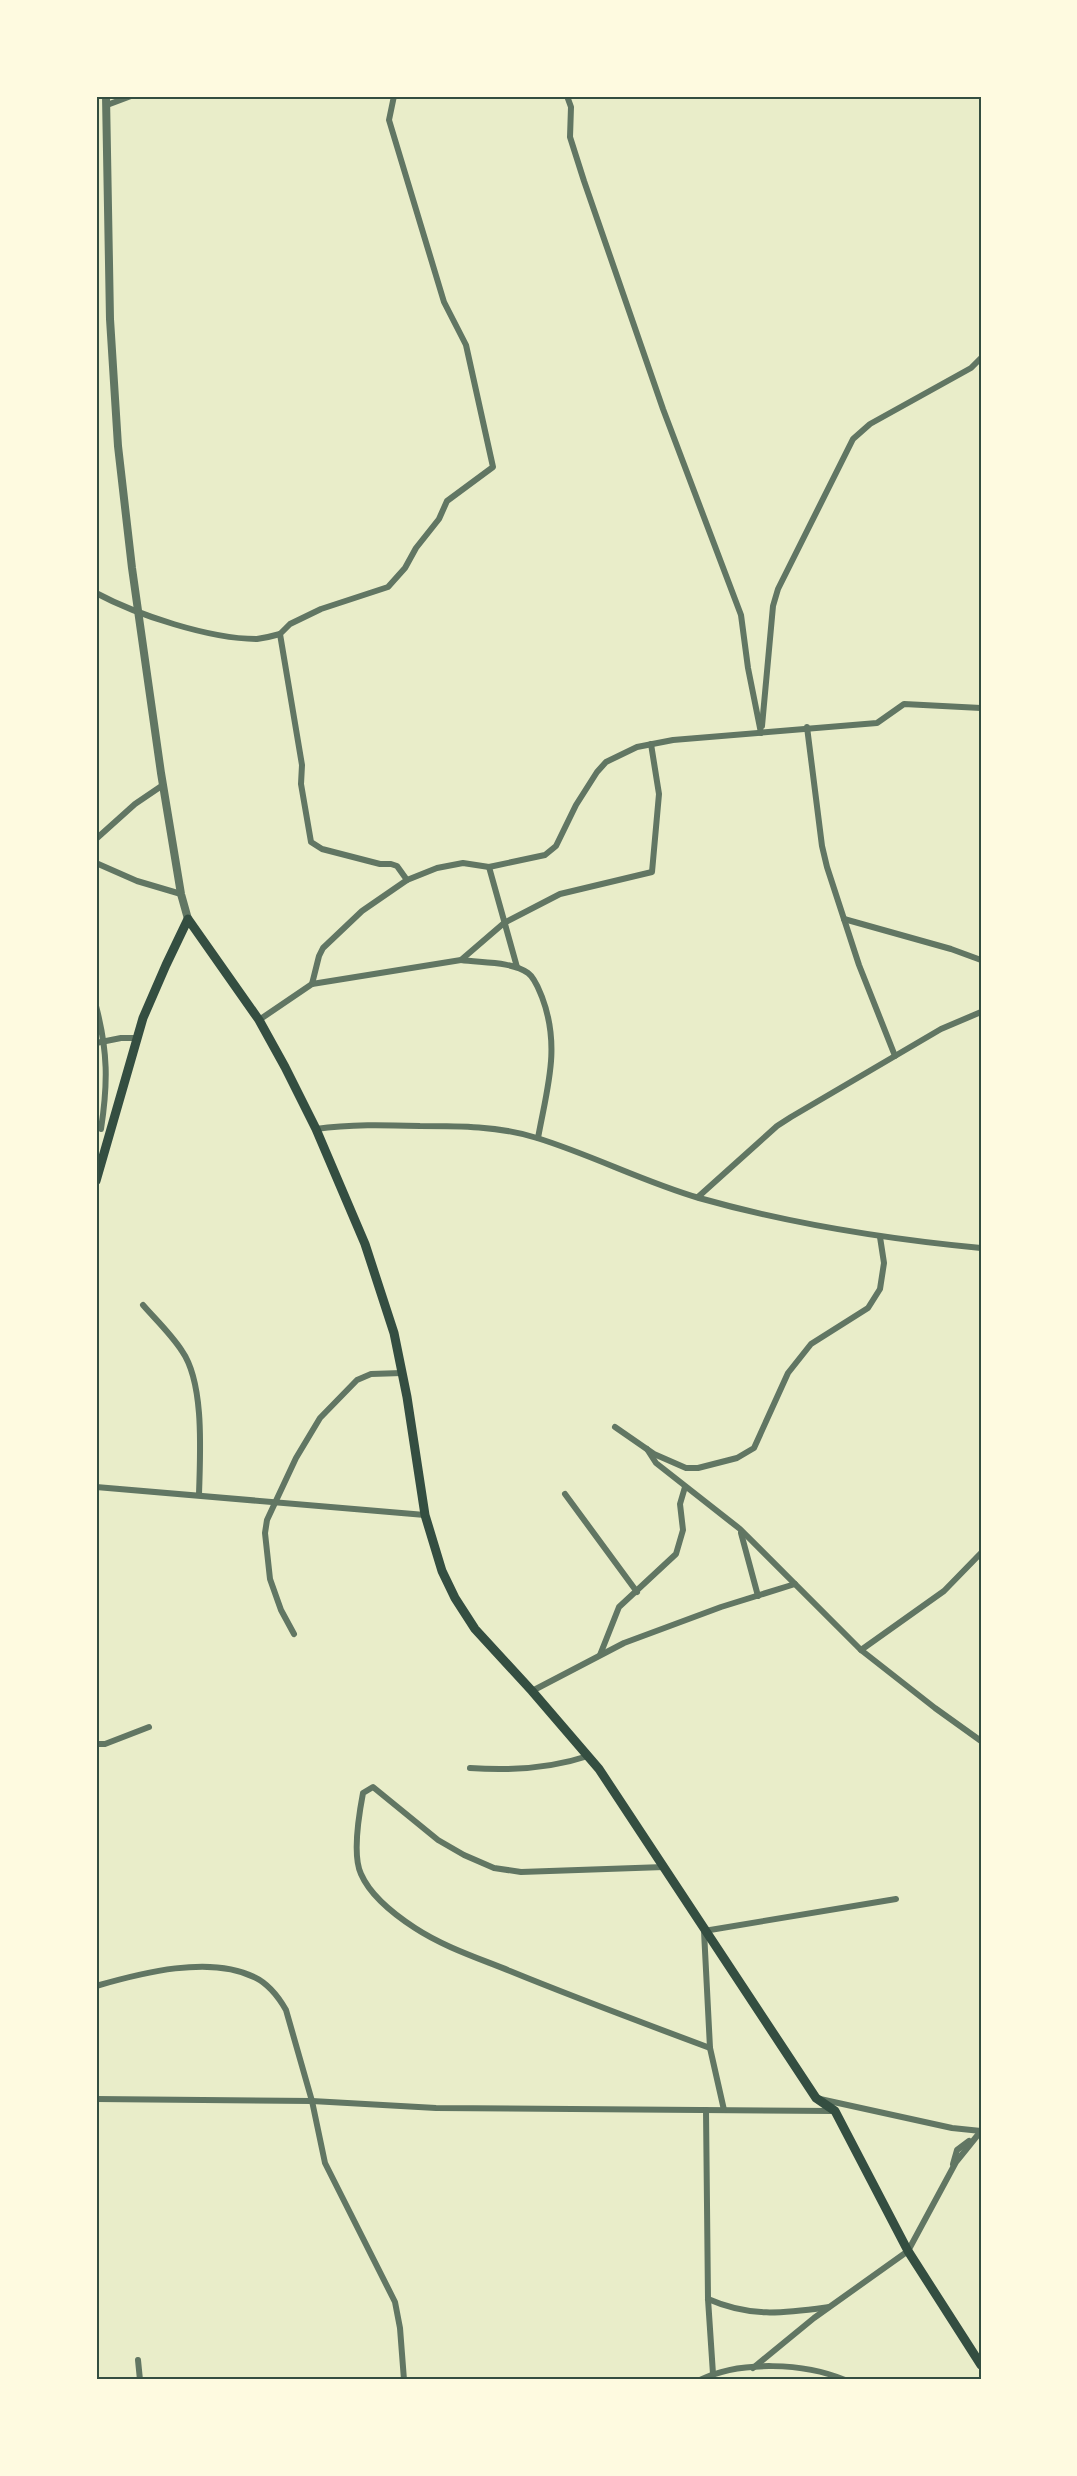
<svg xmlns="http://www.w3.org/2000/svg" width="1077" height="2476" font-family="'Nunito Sans',sans-serif">
<style>
.lines{fill:none;stroke-linecap:round;stroke-linejoin:round}
.minor{stroke:#617663;stroke-width:6}
.tertiary{stroke:#617663;stroke-width:8}
.secondary{stroke:#344e41;stroke-width:9}
.neatline{fill:none;stroke:#344e41;stroke-width:2}
</style>
<rect width="100%" height="100%" fill="#e9edc9"/>
<g class="lines">
<g class="minor">
<polyline points="394,96 389,120 444,302 466,345 493,467 447,501 439,519 416,548 405,568 388,587 321,609 290,624 280,634 302,765 301,784 311,842 322,849 380,864 391,864 397,866 407,880"/>
<polyline points="567,96 571,107 570,137 584,181 663,409 741,615 748,668 761,733"/>
<polyline points="107,105 131,96"/>
<path d="M96 593C137 615 210 639 257 639 264 638 273 636 280 634"/>
<polyline points="762,726 773,606 778,589 853,439 870,424 971,368 981,358"/>
<polyline points="807,727 822,846 827,867 859,965 895,1056"/>
<polyline points="96,839 135,804 163,785"/>
<polyline points="96,863 137,881 181,894"/>
<polyline points="489,867 517,967"/>
<polyline points="844,919 951,949 981,960"/>
<path d="M461 960C481 963 511 961 528 973 535 978 539 990 542 997 561 1047 547 1088 538 1138"/>
<polyline points="312,984 461,960 504,923 560,894 652,872 659,794 651,744"/>
<path d="M96 1006C108 1052 108 1083 101 1129"/>
<polyline points="259,1020 312,984 319,956 323,948 362,911 407,880 437,868 463,863 489,867 545,855 556,846 576,805 597,772 606,762 637,747 673,740 877,723 904,704 981,708"/>
<polyline points="96,1043 121,1038 137,1038"/>
<path d="M316 1129C350 1124 385 1125 420 1126 459 1126 499 1126 537 1138 592 1155 644 1182 699 1198 791 1224 886 1239 981 1248"/>
<polyline points="698,1197 777,1126 791,1117 941,1029 981,1012"/>
<path d="M143 1305C156 1320 171 1334 182 1351 205 1384 200 1456 199 1495"/>
<polyline points="615,1427 654,1454 686,1468 698,1468 737,1458 754,1448 788,1373 811,1344 868,1308 880,1289 884,1263 880,1237"/>
<polyline points="647,1449 656,1463 740,1529 861,1650 935,1708 981,1741"/>
<polyline points="96,1487 425,1515"/>
<polyline points="565,1494 637,1592"/>
<polyline points="741,1533 758,1596"/>
<polyline points="294,1634 281,1610 270,1579 265,1533 267,1520 296,1458 320,1418 357,1380 371,1374 402,1373"/>
<polyline points="861,1650 944,1591 981,1553"/>
<polyline points="600,1655 619,1607 676,1554 683,1530 680,1504 685,1487"/>
<polyline points="532,1691 624,1643 721,1607 795,1584"/>
<polyline points="96,1744 105,1744 149,1727"/>
<path d="M470 1768C511 1771 549 1769 588 1756"/>
<path d="M664 1867 521 1872 494 1868 464 1855 438 1840 373 1787 363 1793C359 1814 352 1855 361 1874 371 1897 395 1915 415 1928 444 1947 478 1958 510 1971 576 1998 643 2023 710 2048"/>
<path d="M96 1986C141 1973 210 1955 254 1977 269 1984 278 1996 286 2010L312 2101 325 2163 395 2302 400 2328 404 2380"/>
<polyline points="96,2099 312,2101 436,2108 833,2111"/>
<polyline points="820,2099 952,2128 981,2131"/>
<polyline points="706,2110 708,2299 713,2374"/>
<polyline points="724,2110 710,2048 704,1931 896,1899"/>
<polyline points="953,2164 957,2150 969,2141"/>
<path d="M708 2299C751 2318 784 2313 829 2307"/>
<polyline points="138,2360 140,2380"/>
<polyline points="753,2368 814,2318 908,2251 956,2162 981,2131"/>
<path d="M700 2380C740 2360 805 2363 845 2380"/>
</g>
<polyline class="tertiary" points="106,96 110,319 118,446 132,568 161,773 181,894 188,919"/>
<polyline class="secondary" points="96,1181 143,1018 166,965 188,919 259,1020 285,1067 316,1129 365,1244 394,1333 407,1397 425,1515 442,1571 455,1598 475,1629 532,1691 599,1769 816,2098 835,2111 908,2251 981,2365"/>
</g>
<rect width="1077" height="2476" fill="none" stroke="#fefae0" stroke-width="195"/>
<rect x="98" y="98" width="882" height="2280" class="neatline"/>
</svg>
